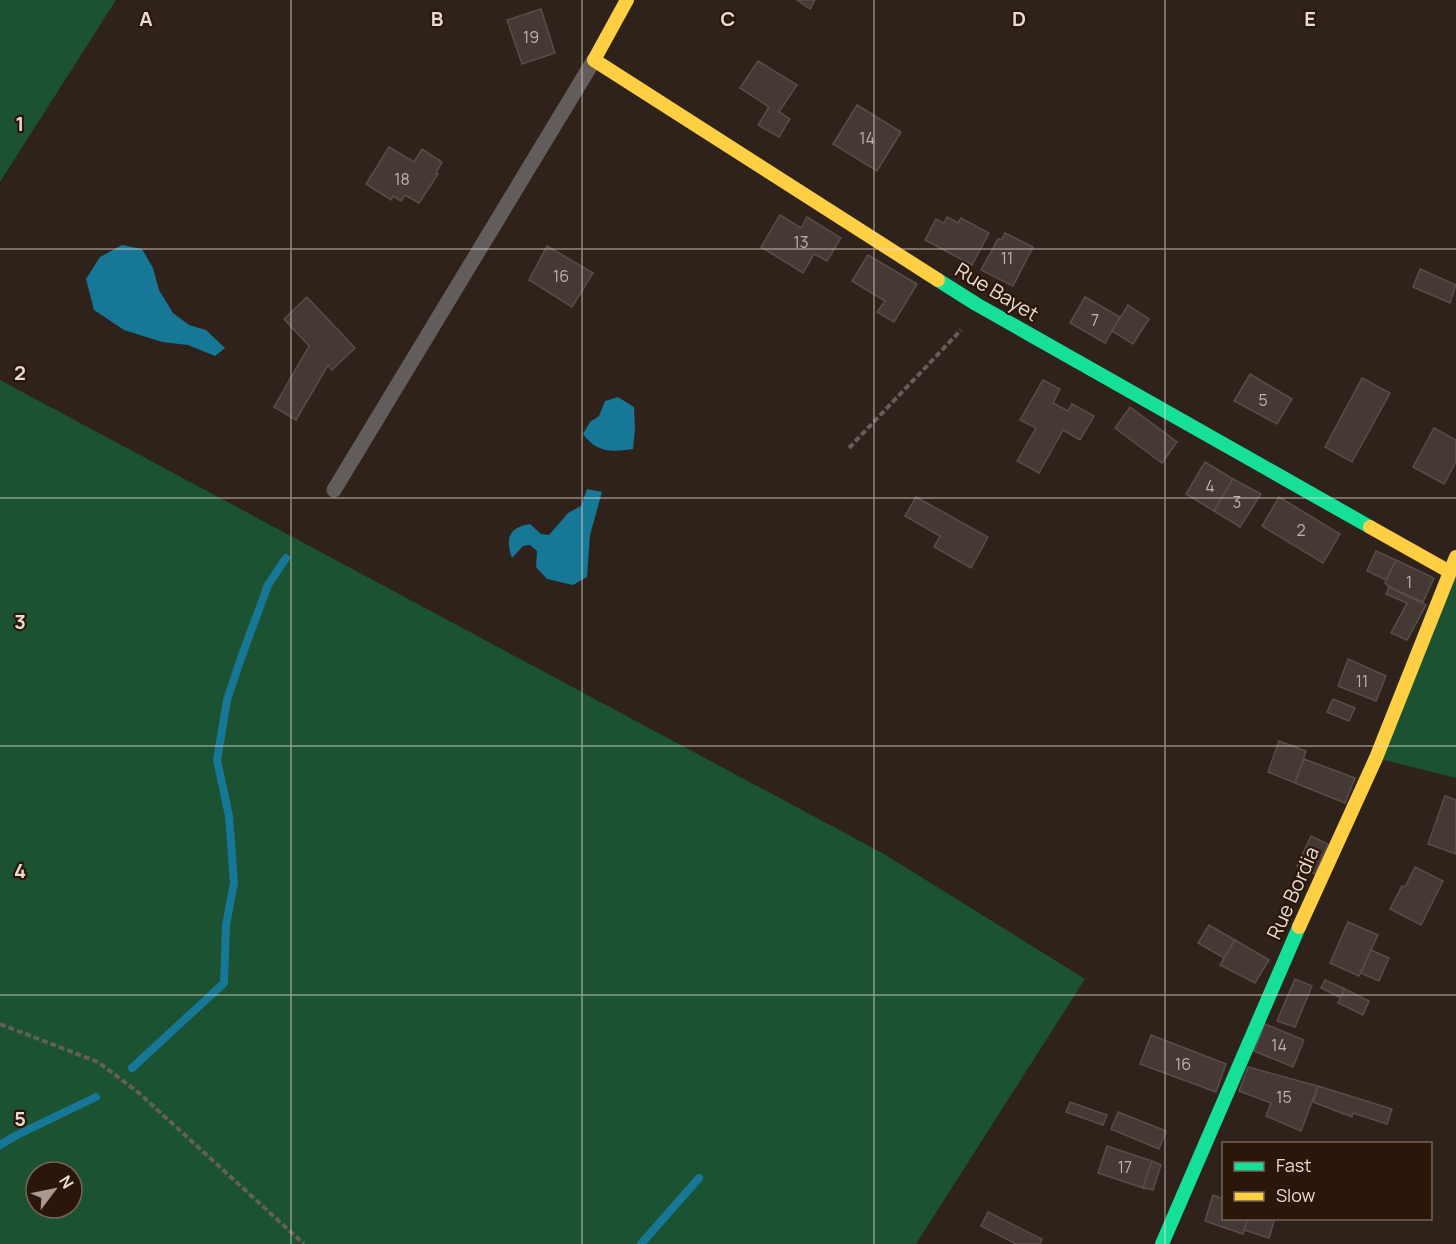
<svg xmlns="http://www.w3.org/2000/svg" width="1456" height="1244" font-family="Manrope,sans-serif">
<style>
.green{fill:#1b5232;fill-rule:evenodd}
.water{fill:#177797}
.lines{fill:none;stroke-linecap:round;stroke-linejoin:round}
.stream{stroke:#177797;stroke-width:8}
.building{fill:#453935;stroke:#584d48;stroke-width:1.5}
.path{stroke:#645e5a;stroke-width:4;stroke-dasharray:6 3;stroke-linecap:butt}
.lane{stroke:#625d5a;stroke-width:15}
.fast{stroke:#16e098;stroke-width:14}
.slow{stroke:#ffcf43;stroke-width:14}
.grid{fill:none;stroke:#e9dad2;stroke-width:1.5;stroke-opacity:0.55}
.labels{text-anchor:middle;stroke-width:4.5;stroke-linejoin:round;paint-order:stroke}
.number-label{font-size:16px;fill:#c0b2ab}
.street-label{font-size:20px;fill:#e9dad2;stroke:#2b160a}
.grid-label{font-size:20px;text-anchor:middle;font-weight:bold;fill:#e9dad2;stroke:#2b160a;stroke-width:4.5;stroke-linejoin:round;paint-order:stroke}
</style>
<rect width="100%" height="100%" fill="#2e221b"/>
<g class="green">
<polygon points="0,0 116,0 0,182"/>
<path d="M0 380 884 854 1085 979 916 1244H0ZM36 1172H72V1208H36Z"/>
<polygon points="1456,575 1456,778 1376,758"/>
</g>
<g class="water">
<polygon points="122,245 142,249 153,268 159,290 173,313 189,325 206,330 225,348 215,356 188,345 162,342 124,330 94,310 86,279 100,257"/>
<path d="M618 397 634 407 635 429 633 449C611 452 597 453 583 434L590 422 599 416 605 401Z"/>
<path d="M587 489 602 492 590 535 587 577 573 585 547 579 536 567 537 551 530 545 523 546 512 558C505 539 509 527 530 524L541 534 549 535 568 513 581 506Z"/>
</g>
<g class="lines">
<g class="stream">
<polyline points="132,1068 224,983 226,925 234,883 229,816 217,760 227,700 241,658 268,585 286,558"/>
<polyline points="0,1145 17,1135 96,1097"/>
<polyline points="641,1244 699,1178"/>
</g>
</g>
<g class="building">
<polygon points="797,0 815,0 810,9"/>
<polygon points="541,9 555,53 522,64 507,20"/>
<polygon points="758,61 797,85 779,112 790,119 779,137 758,125 769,107 740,88"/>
<polygon points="857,105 901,132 877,171 833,144"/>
<polygon points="389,147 414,162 422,149 442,162 436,173 438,174 419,203 405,195 401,201 393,196 391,200 366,184"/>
<polygon points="780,215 801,228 807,217 841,238 827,261 814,254 803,273 761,247"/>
<polygon points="947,217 958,223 961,218 989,233 972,265 925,240 936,219 944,223"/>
<polygon points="1005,233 1033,247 1013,286 981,270 998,239 1001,240"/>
<polygon points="547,246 593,273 572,307 529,280"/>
<polygon points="868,255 917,284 894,322 877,312 885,301 852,281"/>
<polygon points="1420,269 1456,285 1450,303 1413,287"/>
<polygon points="307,297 355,348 332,370 328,365 296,420 274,407 309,346 284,319"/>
<polygon points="1085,297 1120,317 1105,343 1070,323"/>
<polygon points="1128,305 1149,319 1133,344 1112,331"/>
<polygon points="1250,374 1292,399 1277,424 1234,401"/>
<polygon points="1362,378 1390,393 1352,462 1325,447"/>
<polygon points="1043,380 1060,389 1053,403 1068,411 1072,404 1094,416 1080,440 1063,430 1039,473 1017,461 1036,428 1020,420"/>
<polygon points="1130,407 1177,442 1162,463 1115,428"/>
<polygon points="1434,428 1456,440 1456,462 1444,484 1413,467"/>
<polygon points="1205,462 1233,479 1214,511 1186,494"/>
<polygon points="1233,479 1261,494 1240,527 1214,511"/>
<polygon points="916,497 988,537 971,568 934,547 940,536 905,516"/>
<polygon points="1279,497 1340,534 1323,563 1262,526"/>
<polygon points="1376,551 1396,560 1386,580 1367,571"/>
<polygon points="1396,560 1434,578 1423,602 1389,587 1385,583"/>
<polygon points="1389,587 1426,605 1407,640 1391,633 1407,603 1386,594"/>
<polygon points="1348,659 1386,676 1376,701 1338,686"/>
<polygon points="1333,699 1355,708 1349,721 1327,712"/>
<polygon points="1279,741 1306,751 1295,783 1268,772"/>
<polygon points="1304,759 1355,778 1345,803 1295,783"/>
<polygon points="1445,796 1456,800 1456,854 1428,844"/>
<polygon points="1311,836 1328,844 1315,874 1297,866"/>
<polygon points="1415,867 1443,881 1421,925 1390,909 1402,886 1405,887"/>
<polygon points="1348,922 1378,935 1359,976 1330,963"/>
<polygon points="1209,925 1235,940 1224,958 1198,943"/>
<polygon points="1235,940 1269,960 1255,983 1220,965"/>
<polygon points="1371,950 1389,958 1379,981 1361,973"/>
<polygon points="1295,979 1312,986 1295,1027 1277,1021"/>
<polygon points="1325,980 1345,989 1341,998 1321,988"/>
<polygon points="1345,989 1369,1001 1363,1015 1338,1003"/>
<polygon points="1265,1024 1304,1040 1293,1067 1254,1051"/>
<polygon points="1151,1035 1226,1064 1216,1092 1140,1064"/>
<polygon points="1248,1067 1318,1086 1301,1131 1266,1116 1271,1103 1239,1091"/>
<polygon points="1318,1086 1392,1109 1387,1124 1353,1113 1352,1117 1313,1102"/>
<polygon points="1070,1102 1107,1115 1103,1125 1066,1112"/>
<polygon points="1118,1112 1166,1131 1159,1149 1111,1129"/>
<polygon points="1107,1146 1152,1161 1143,1188 1098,1173"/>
<polygon points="1152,1161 1161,1165 1153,1190 1143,1188"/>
<polygon points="1213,1195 1224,1199 1224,1218 1248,1218 1243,1234 1205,1221"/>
<polygon points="988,1212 1042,1239 1040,1244 1016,1244 981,1226"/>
<polygon points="1248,1218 1275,1218 1269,1238 1244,1230"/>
</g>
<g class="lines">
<g class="path">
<polyline points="849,448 961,330"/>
<polyline points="0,1024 98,1062 139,1093 304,1244"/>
</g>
<polyline class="lane" points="334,490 594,60"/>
<g class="fast">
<polyline points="938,280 976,304 1370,527"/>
<polyline points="1162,1244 1299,927"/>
</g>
<g class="slow">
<polyline points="627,0 594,60 938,280"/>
<polyline points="1370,527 1450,572"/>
<polyline points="1299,927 1376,758 1456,557"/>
</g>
</g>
<path class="grid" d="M291 0V1244M582 0V1244M874 0V1244M1165 0V1244M0 249H1456M0 498H1456M0 746H1456M0 995H1456"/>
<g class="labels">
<g class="number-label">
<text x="531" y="43">19</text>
<text x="867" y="144">14</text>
<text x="402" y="185">18</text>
<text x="801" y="248">13</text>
<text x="1007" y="264">11</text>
<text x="561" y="282">16</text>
<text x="1095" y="326">7</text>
<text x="1263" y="406">5</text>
<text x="1210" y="492">4</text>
<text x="1237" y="508">3</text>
<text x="1301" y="536">2</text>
<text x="1409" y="588">1</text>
<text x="1362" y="687">11</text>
<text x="1279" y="1051">14</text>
<text x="1183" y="1070">16</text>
<text x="1284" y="1103">15</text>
<text x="1125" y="1173">17</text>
</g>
<g class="street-label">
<text transform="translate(997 292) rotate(31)" y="7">Rue Bayet</text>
<text transform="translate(1293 893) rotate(-66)" y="7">Rue Bordia</text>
</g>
</g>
<g class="grid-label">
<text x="146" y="26">A</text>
<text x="437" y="26">B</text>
<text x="728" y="26">C</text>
<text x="1019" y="26">D</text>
<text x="1310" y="26">E</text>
<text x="20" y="131">1</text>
<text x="20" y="380">2</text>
<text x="20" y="629">3</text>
<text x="20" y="878">4</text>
<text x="20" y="1126">5</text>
</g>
<rect x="1222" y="1142" width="210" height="78" fill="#2b160a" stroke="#77645a" stroke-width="1.5"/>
<rect x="1234" y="1162" width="30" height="9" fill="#16e098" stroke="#77645a" stroke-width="1.5"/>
<text x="1276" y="1172" font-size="18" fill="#e9dad2">Fast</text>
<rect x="1234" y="1192" width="30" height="9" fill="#ffcf43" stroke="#77645a" stroke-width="1.5"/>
<text x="1276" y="1202" font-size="18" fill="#e9dad2">Slow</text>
<g transform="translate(54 1190) rotate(58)"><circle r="28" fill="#2b160a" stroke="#77645a" stroke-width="1.5"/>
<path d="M0-4.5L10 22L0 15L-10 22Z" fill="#a89a92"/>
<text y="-9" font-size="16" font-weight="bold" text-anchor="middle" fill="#e9dad2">N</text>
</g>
</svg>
